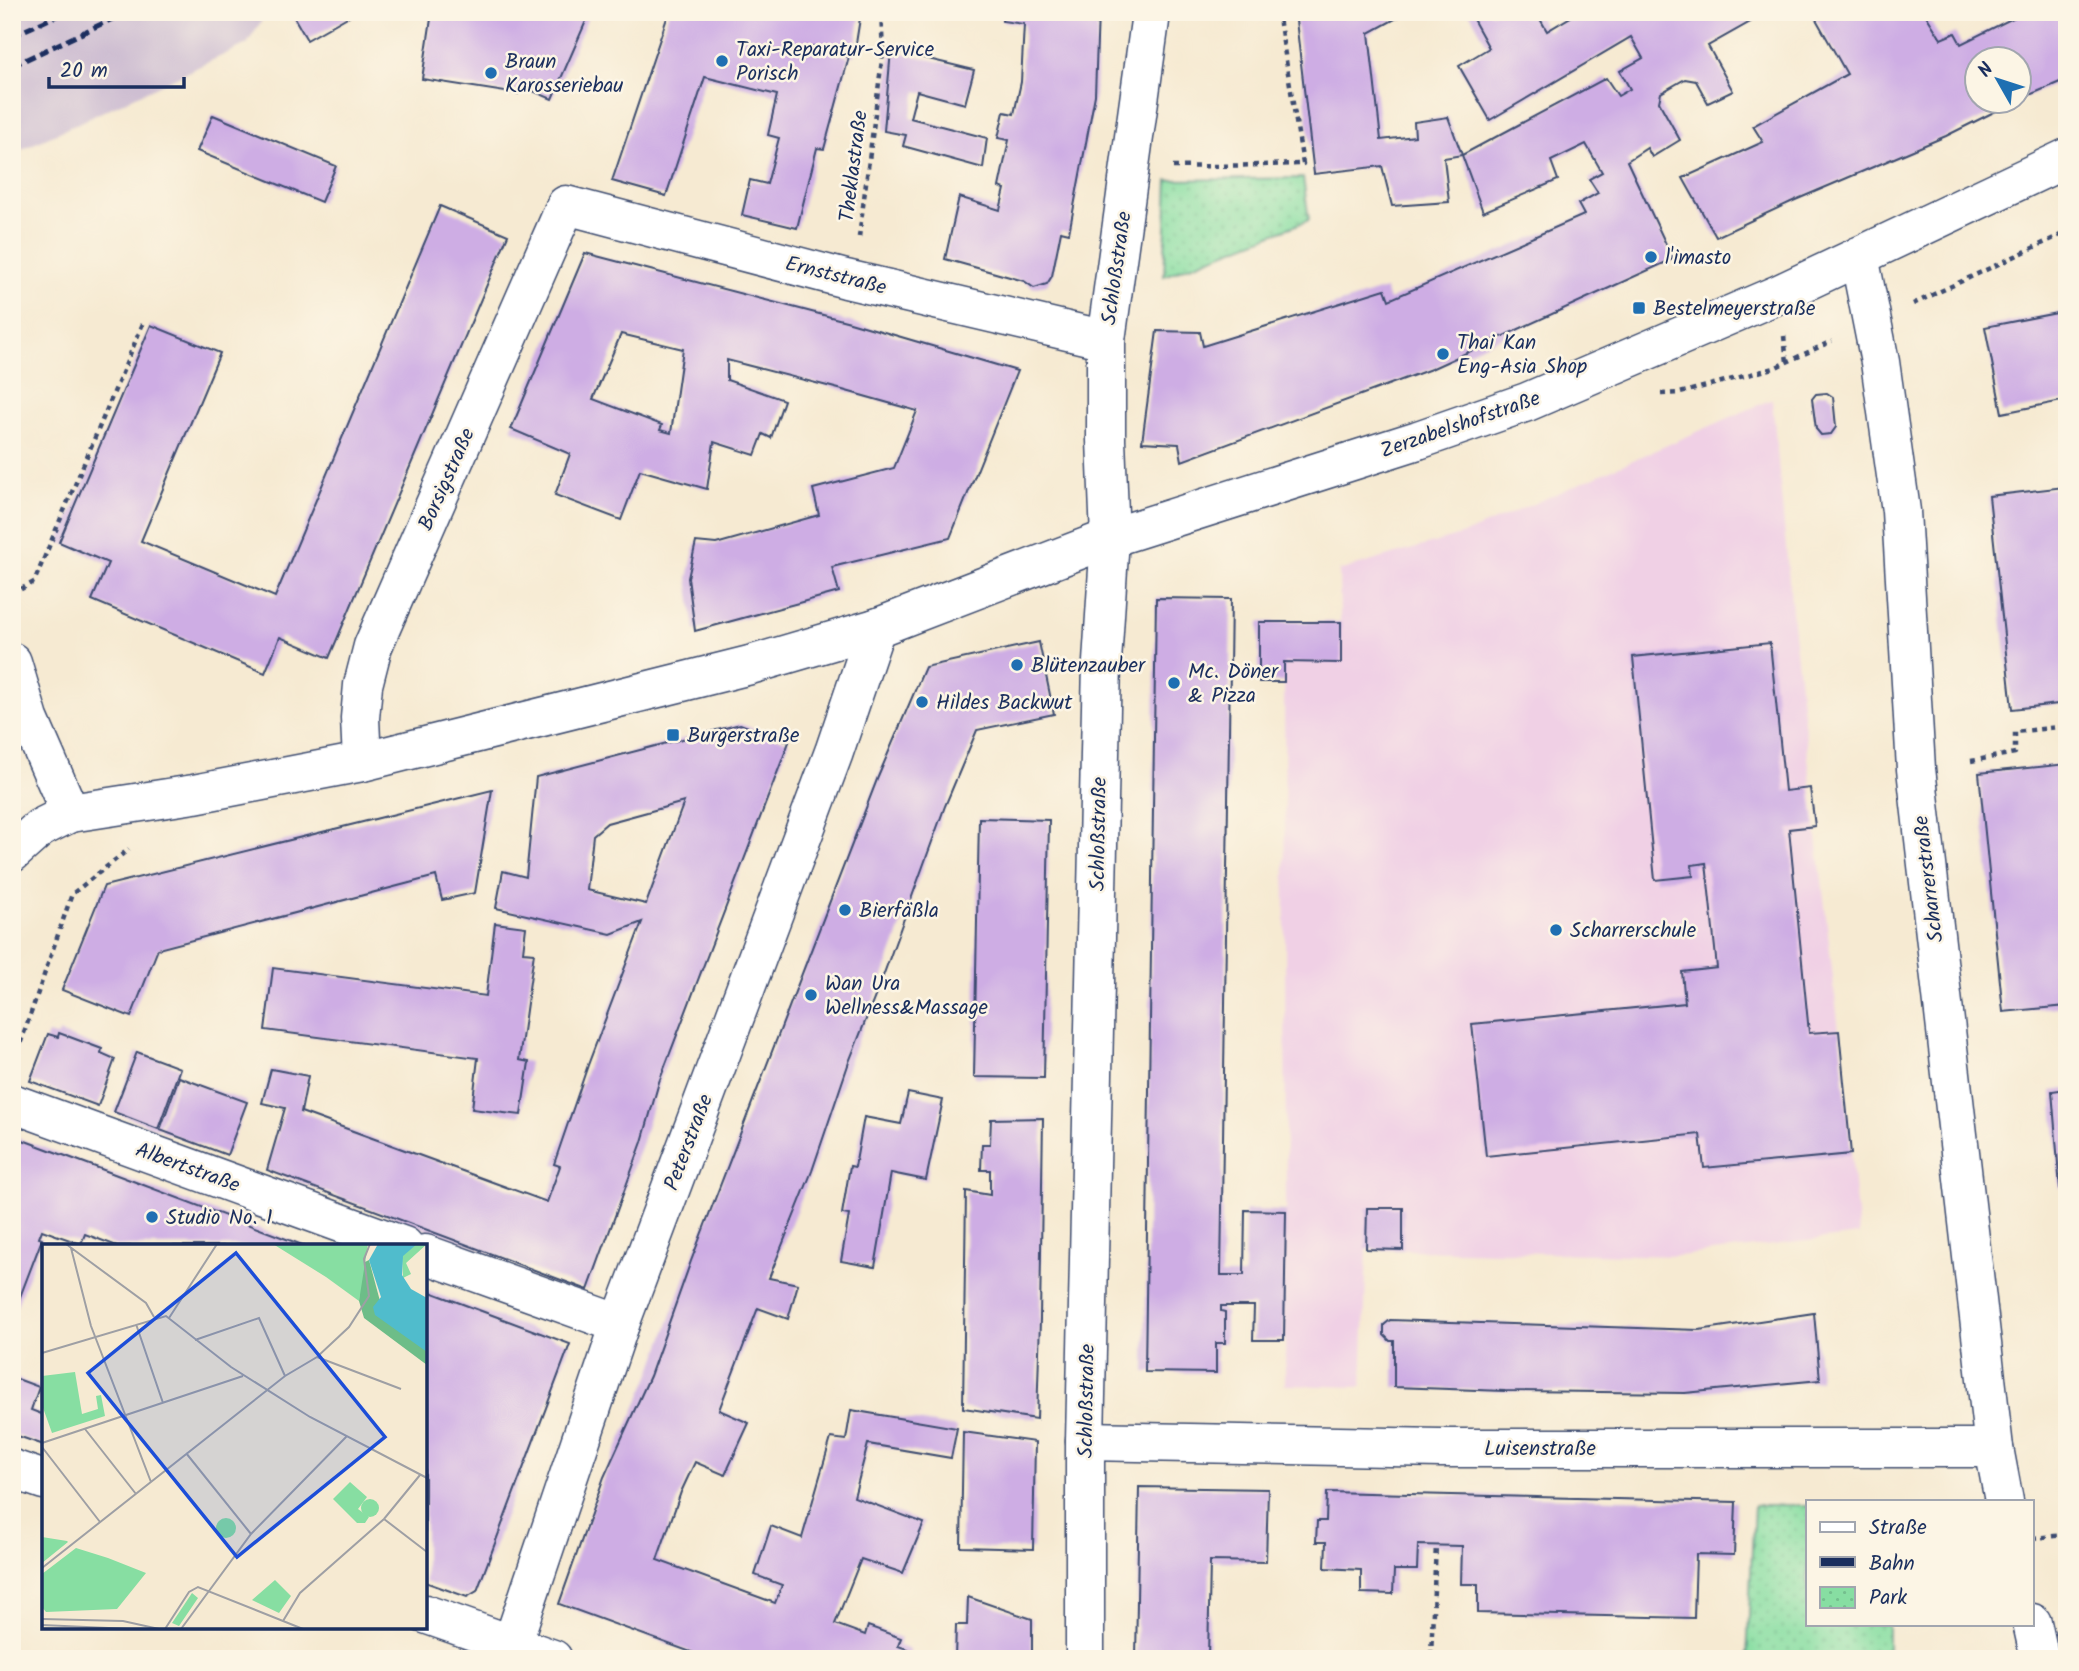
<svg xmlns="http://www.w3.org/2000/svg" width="2079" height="1671" font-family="Kalam,sans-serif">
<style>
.built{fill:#f0d0e5}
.industrial{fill:#cebed2}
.park{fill:url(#park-dots);stroke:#518680;stroke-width:2}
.building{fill:#ceade4;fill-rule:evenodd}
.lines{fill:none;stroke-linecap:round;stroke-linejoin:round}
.street-casing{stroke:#3c4b6f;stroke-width:41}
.secondary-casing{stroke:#3c4b6f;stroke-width:41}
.path{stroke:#3c4b6f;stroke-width:4.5;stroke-dasharray:5 5;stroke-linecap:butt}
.street{stroke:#fff;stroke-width:38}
.secondary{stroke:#fff;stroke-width:38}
.rail{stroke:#1b2f5e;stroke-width:5;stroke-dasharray:10 5;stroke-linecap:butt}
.poi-dot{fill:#1f6fb2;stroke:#fcf5e5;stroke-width:2.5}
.labels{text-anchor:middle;stroke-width:5;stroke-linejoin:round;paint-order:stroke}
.poi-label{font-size:21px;fill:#1b2f5e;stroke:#fcf5e5;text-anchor:start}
.street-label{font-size:21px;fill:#1b2f5e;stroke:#fcf5e5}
.inset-road{fill:none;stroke:#9e9fa4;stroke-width:2}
.view{fill:#1d4ed8;fill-opacity:0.15;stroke:#1d4ed8;stroke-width:3.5}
.inset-edge{fill:none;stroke:#1b2f5e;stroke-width:3.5}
</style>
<defs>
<pattern id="park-dots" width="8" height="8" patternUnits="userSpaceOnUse" patternTransform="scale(1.75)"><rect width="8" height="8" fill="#87dea2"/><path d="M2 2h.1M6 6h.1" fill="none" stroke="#74bf8e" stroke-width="1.8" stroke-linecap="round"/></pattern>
</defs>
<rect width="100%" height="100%" fill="#fcf5e5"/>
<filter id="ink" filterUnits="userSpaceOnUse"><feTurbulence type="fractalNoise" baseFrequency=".0143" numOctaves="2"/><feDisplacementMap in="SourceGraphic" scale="14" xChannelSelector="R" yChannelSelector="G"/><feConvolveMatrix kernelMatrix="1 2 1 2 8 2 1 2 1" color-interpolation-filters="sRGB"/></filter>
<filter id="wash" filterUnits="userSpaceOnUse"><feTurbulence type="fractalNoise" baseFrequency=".00686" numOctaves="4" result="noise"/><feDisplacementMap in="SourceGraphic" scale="28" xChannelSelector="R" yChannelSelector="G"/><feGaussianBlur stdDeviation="1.57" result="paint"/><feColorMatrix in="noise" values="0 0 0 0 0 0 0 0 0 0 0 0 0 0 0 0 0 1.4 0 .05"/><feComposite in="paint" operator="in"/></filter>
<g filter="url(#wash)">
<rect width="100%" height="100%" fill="#f6ead2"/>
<polygon class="built" points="1772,399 1794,633 1839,1031 1859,1235 1678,1256 1367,1249 1362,1387 1285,1385 1286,1211 1284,662 1341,662 1339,571 1467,533"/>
<polygon class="industrial" points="12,12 267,12 247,44 12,154"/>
<g class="park">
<polygon points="1303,178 1309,220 1164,276 1168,180"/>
<polygon points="1754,1505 1808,1505 1808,1624 1888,1624 1888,1659 1747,1659"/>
</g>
<g id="blocks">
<g class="building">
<polygon points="291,12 356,12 307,40"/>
<polygon points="432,12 590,12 552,99 521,86 518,94 422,79"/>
<polygon points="669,12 861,12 854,56 812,46 849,57 824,149 817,148 797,228 742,215 750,180 767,184 779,138 768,135 777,95 705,77 666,196 612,181"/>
<polygon points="1003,12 1098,12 1095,95 1069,233 1061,231 1052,276 1047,284 1034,288 1024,281 945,259 959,197 1000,210 1005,189 999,187 1009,140 998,138 1004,112 1014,114 1021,82 1024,24 1002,21"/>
<polygon points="1295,12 1408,12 1369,33 1381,140 1415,136 1414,122 1448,117 1462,155 1444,158 1449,202 1392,206 1382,166 1314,174"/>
<polygon points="1469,12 1536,12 1547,31 1579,12 1768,12 1708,46 1733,91 1708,103 1696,81 1685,79 1661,93 1659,102 1680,140 1652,157 1647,148 1627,161 1673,259 1431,369 1182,461 1179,444 1142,442 1157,331 1200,332 1203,346 1385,289 1389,300 1584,215 1578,204 1598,193 1589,179 1602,172 1586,144 1551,161 1558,180 1483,212 1462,155 1606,78 1618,96 1630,89 1620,71 1643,58 1631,37 1490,120 1459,66 1489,48"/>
<polygon points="1812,12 1924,12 1941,39 1955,33 1961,44 2025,12 2067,12 2067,79 2020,99 2020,60 1978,60 1978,102 2014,102 1946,136 1793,201 1716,237 1683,178 1763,142 1753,126 1847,74"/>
<polygon points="891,50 974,70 965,104 917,91 910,118 987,138 983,168 903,146 906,135 884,131"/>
<polygon points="213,115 336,166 321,202 197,151"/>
<polygon points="440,206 508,235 329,658 280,637 265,673 92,600 108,563 59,542 151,325 220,353 141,541 275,597"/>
<path d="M585 253 850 322 1017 371 950 538 832 567 839 592 695 631 688 578 696 542 716 544 819 515 813 489 894 468 917 411 839 389 727 360V380L784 400 771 438 763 434 755 455 714 442 707 489 640 470 621 520 555 495 570 454 511 429ZM621 334 683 349 671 433 660 430 662 425 593 399Z"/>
<polygon points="2067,311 2067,400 2002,413 1985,327"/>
<polygon points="1827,393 1833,397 1836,427 1831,434 1821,435 1816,429 1812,399 1816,394"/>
<polygon points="2064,487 2067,515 2067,703 2012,709 1989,496"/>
<polygon points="1156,598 1231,599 1221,1275 1244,1275 1245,1210 1286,1211 1284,1340 1253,1340 1254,1306 1221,1306 1221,1311 1225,1312 1225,1343 1216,1343 1216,1373 1145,1372"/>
<polygon points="1259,622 1341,622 1341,663 1284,662 1284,682 1259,682"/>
<polygon points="1039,642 1054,714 977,730 945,806 882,979 849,1062 812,1171 769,1278 798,1284 788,1319 758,1308 719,1410 749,1423 725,1475 695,1462 681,1492 657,1560 775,1603 782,1585 755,1575 771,1526 802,1538 831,1438 846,1440 851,1410 957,1428 951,1458 868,1444 854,1497 924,1523 903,1573 861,1559 835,1624 865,1635 868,1626 901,1638 898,1646 910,1650 906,1659 710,1659 559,1604 604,1477 650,1376 691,1261 878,777 925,667"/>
<polygon points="1770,643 1785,791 1810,788 1815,826 1789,829 1809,1033 1839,1031 1851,1154 1704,1168 1700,1134 1486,1156 1472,1024 1685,1003 1682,972 1717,968 1706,863 1692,865 1693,876 1655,880 1633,657"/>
<path d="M740 724 789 742 659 1082 642 1142 588 1290 267 1170 285 1108 262 1103 271 1069 308 1076 301 1112 547 1202 560 1166 554 1164 588 1065 642 922 611 934 496 908 503 871 526 877 536 777ZM684 802 646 904 587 890 593 835 607 823Z"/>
<polygon points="2067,764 2067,1006 2003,1012 1979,773"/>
<polygon points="492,790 475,893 442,900 436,876 158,949 131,1017 62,990 104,886"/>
<polygon points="979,818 1049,820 1044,1078 974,1077"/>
<polygon points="495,923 526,927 523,952 534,953 519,1060 529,1062 521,1115 472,1109 478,1058 265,1030 273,968 486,996"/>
<polygon points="59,1033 102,1049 101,1053 115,1059 98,1106 30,1081 48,1034 58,1037"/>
<polygon points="137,1052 180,1068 158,1129 114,1112"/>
<polygon points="179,1077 247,1102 227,1155 160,1130"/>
<polygon points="2067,1089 2067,1187 2060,1188 2052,1091"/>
<polygon points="908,1093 943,1100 926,1180 891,1173 875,1267 841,1261 849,1215 842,1214 850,1166 855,1167 864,1117 901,1124"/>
<polygon points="1043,1118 1040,1319 1037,1419 963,1408 966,1191 990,1195 990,1170 981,1170 982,1144 990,1144 991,1119"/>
<polygon points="12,1136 109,1172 305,1246 117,1246 85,1234 81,1244 42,1230 39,1238 42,1239 12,1318"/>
<polygon points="1367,1208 1403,1208 1403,1250 1366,1249"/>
<polygon points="425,1290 570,1344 477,1591 467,1597 425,1582"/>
<polygon points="1814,1313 1820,1380 1685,1393 1505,1391 1394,1387 1394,1341 1390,1341 1384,1335 1384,1325 1390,1320 1699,1330"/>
<polygon points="12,1377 39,1387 31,1410 44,1415 44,1445 12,1434"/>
<polygon points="963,1432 1035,1442 1033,1549 961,1547"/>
<polygon points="1139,1487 1268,1489 1266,1562 1210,1561 1208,1659 1136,1659"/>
<polygon points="1327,1492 1736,1502 1734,1555 1696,1554 1694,1618 1478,1613 1478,1584 1461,1584 1462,1546 1418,1545 1417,1570 1394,1570 1393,1594 1361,1593 1361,1570 1325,1568 1326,1542 1316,1542 1317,1521 1326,1521"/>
<polygon points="968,1597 1032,1619 1032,1659 955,1659 956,1625 967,1625"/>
</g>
</g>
</g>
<g filter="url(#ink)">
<use href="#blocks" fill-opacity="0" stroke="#3c4b6f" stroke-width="2"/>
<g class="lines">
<g class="street-casing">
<g id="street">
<polyline points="1859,256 1880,362 1901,511 1916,769 1994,1448 2004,1501"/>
<polyline points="12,662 29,719 70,813"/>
<polyline points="362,762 360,718 363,685 373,646 566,205 846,279 1106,340"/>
<polyline points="12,1103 404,1246"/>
<polyline points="425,1254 620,1324"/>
<polyline points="1085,1441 1441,1448 1994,1448"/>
<polyline points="12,1469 44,1480"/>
<polyline points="425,1614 553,1659"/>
<polyline points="2032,1623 2040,1659"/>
<polyline points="507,1659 620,1324 834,752 876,628"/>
<polyline points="1085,1659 1085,1441 1102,662 1110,538 1106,440 1106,340 1150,21 1149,12"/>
</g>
</g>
<g class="secondary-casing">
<polyline id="secondary" points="12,853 40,828 70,813 194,794 362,762 750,665 876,628 1110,538 1418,440 1527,402 1779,294 2067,158"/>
</g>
<g class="path">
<polyline points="1173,167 1303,164 1278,12"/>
<polyline points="859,237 883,52 881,12"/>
<polyline points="1913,304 2067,232"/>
<polyline points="1784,336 1787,362"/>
<polyline points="1661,394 1680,393 1774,368 1832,341"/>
<polyline points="12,594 34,582 144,321"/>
<polyline points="1971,761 2015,753 2015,732 2067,726"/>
<polyline points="14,1062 72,894 129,849"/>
<polyline points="2032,1538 2067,1535"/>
<polyline points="1431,1655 1436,1545"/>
</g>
<use href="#street" class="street"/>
<use href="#secondary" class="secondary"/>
<g class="rail">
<polyline points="12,36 65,12"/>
<polyline points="12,66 127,12"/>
</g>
</g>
</g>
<g class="poi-dot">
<circle cx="722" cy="61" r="7"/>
<circle cx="491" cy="73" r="7"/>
<circle cx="1651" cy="257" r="7"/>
<rect x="1632" y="301" width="14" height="14" rx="3.5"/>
<circle cx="1443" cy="354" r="7"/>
<circle cx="1017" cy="665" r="7"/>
<circle cx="1174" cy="683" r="7"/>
<circle cx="922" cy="702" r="7"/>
<rect x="666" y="728" width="14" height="14" rx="3.5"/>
<circle cx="845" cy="910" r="7"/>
<circle cx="1556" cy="930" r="7"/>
<circle cx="811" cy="995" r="7"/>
<circle cx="152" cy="1217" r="7"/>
</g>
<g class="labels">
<g class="poi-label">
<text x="736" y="56">Taxi-Reparatur-Service<tspan x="736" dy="24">Porisch</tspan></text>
<text x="505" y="68">Braun<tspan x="505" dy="24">Karosseriebau</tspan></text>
<text x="1665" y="264">l'imasto</text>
<text x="1653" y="315">Bestelmeyerstraße</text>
<text x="1457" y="349">Thai Kan<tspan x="1457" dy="24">Eng-Asia Shop</tspan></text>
<text x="1031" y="672">Blütenzauber</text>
<text x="1188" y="678">Mc. Döner<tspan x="1188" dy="24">&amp; Pizza</tspan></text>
<text x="936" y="709">Hildes Backwut</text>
<text x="687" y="742">Burgerstraße</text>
<text x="859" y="917">Bierfäßla</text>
<text x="1570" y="937">Scharrerschule</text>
<text x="825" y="990">Wan Ura<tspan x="825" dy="24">Wellness&amp;Massage</tspan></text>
<text x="166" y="1224">Studio No. 1</text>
</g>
<g class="street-label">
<text transform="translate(853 166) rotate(-83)" y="7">Theklastraße</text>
<text transform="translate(1116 268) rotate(-82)" y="7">Schloßstraße</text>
<text transform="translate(836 275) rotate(14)" y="7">Ernststraße</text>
<text transform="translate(1460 424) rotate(-19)" y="7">Zerzabelshofstraße</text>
<text transform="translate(446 479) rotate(-66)" y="7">Borsigstraße</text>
<text transform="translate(1098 834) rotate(-89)" y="7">Schloßstraße</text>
<text transform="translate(1928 879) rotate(-97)" y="7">Scharrerstraße</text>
<text transform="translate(688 1142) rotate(-69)" y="7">Peterstraße</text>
<text transform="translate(188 1167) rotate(20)" y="7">Albertstraße</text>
<text transform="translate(1086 1401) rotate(-89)" y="7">Schloßstraße</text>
<text x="1540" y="1455">Luisenstraße</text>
</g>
</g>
<g transform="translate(42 1244)">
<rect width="385" height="385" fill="#f6ead2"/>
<path d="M33 128 40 170 56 165 54 152 59 151 63 172 10 189 0 161V132ZM150 349 156 354 137 382 130 379Z" fill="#87dea2"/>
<path d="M327 16 338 57 385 108V121L322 74 317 57 319 20Z" fill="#6dbd88"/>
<path d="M0 293 25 297 26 298 0 319ZM34 304 66 314 104 329 75 365 4 368 0 363V330Z" fill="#87dea2"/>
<path d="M308 238 325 253 316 265 327 273 323 279H315L291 255ZM174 284a10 10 0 1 1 20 0a10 10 0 1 1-20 0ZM233 336 249 352 237 369 210 356Z" fill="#87dea2"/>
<path d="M231 0H326L317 57 284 33ZM385 0 364 19 369 30 361 34 360 12 373 1Z" fill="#87dea2"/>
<path d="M319 264a9 9 0 1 1 18 0a9 9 0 1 1-18 0Z" fill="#87dea2"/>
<path d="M336 0H375L361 12 360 31 369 45 385 54V108L333 71 331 63 339 53 327 16Z" fill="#50bccc"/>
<path class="inset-road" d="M24 0 104 59 112 73M29 4 49 82 109 238M127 74 175 0M94 80 121 159M153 96 217 74 243 132M0 109 124 72 189 123 268 173 385 234M275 113 359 145M43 185 94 250M0 199 201 132M0 203 58 278M144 209 209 290M342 275 385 308M0 324 243 132 275 113 307 83 327 52 322 15 328 0M0 375 81 377 117 385M241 377 258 349 342 275 378 231M0 381 89 385M123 385 147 348 156 343 261 385M139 385 209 290 305 192"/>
<path class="view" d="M194 9 343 193 195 313 46 129Z"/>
<rect width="385" height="385" class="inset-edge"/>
</g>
<rect width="2079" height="1671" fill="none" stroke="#fcf5e5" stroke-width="42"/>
<rect x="1806" y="1500" width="228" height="126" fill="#fcf5e5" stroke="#a2a6af" stroke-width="2"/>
<rect x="1820" y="1522" width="35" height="10" fill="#ffffff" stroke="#a2a6af" stroke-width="2"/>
<text x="1869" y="1534" font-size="21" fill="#1b2f5e">Straße</text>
<rect x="1820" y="1557" width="35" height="10" fill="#1b2f5e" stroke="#a2a6af" stroke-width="2"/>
<text x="1869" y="1570" font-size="21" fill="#1b2f5e">Bahn</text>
<rect x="1820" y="1587" width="35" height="21" fill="url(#park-dots)" stroke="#a2a6af" stroke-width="2"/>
<text x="1869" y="1604" font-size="21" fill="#1b2f5e">Park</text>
<g transform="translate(1998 80) rotate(309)"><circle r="33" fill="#fcf5e5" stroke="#a2a6af" stroke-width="2"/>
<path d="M0-5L12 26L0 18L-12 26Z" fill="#1f6fb2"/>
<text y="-10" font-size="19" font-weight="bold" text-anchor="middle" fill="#1b2f5e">N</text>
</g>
<path d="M49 77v10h135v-10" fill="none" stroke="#1b2f5e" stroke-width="3.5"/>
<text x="60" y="77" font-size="21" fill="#1b2f5e" stroke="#fcf5e5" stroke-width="5" paint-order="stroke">20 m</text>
</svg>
